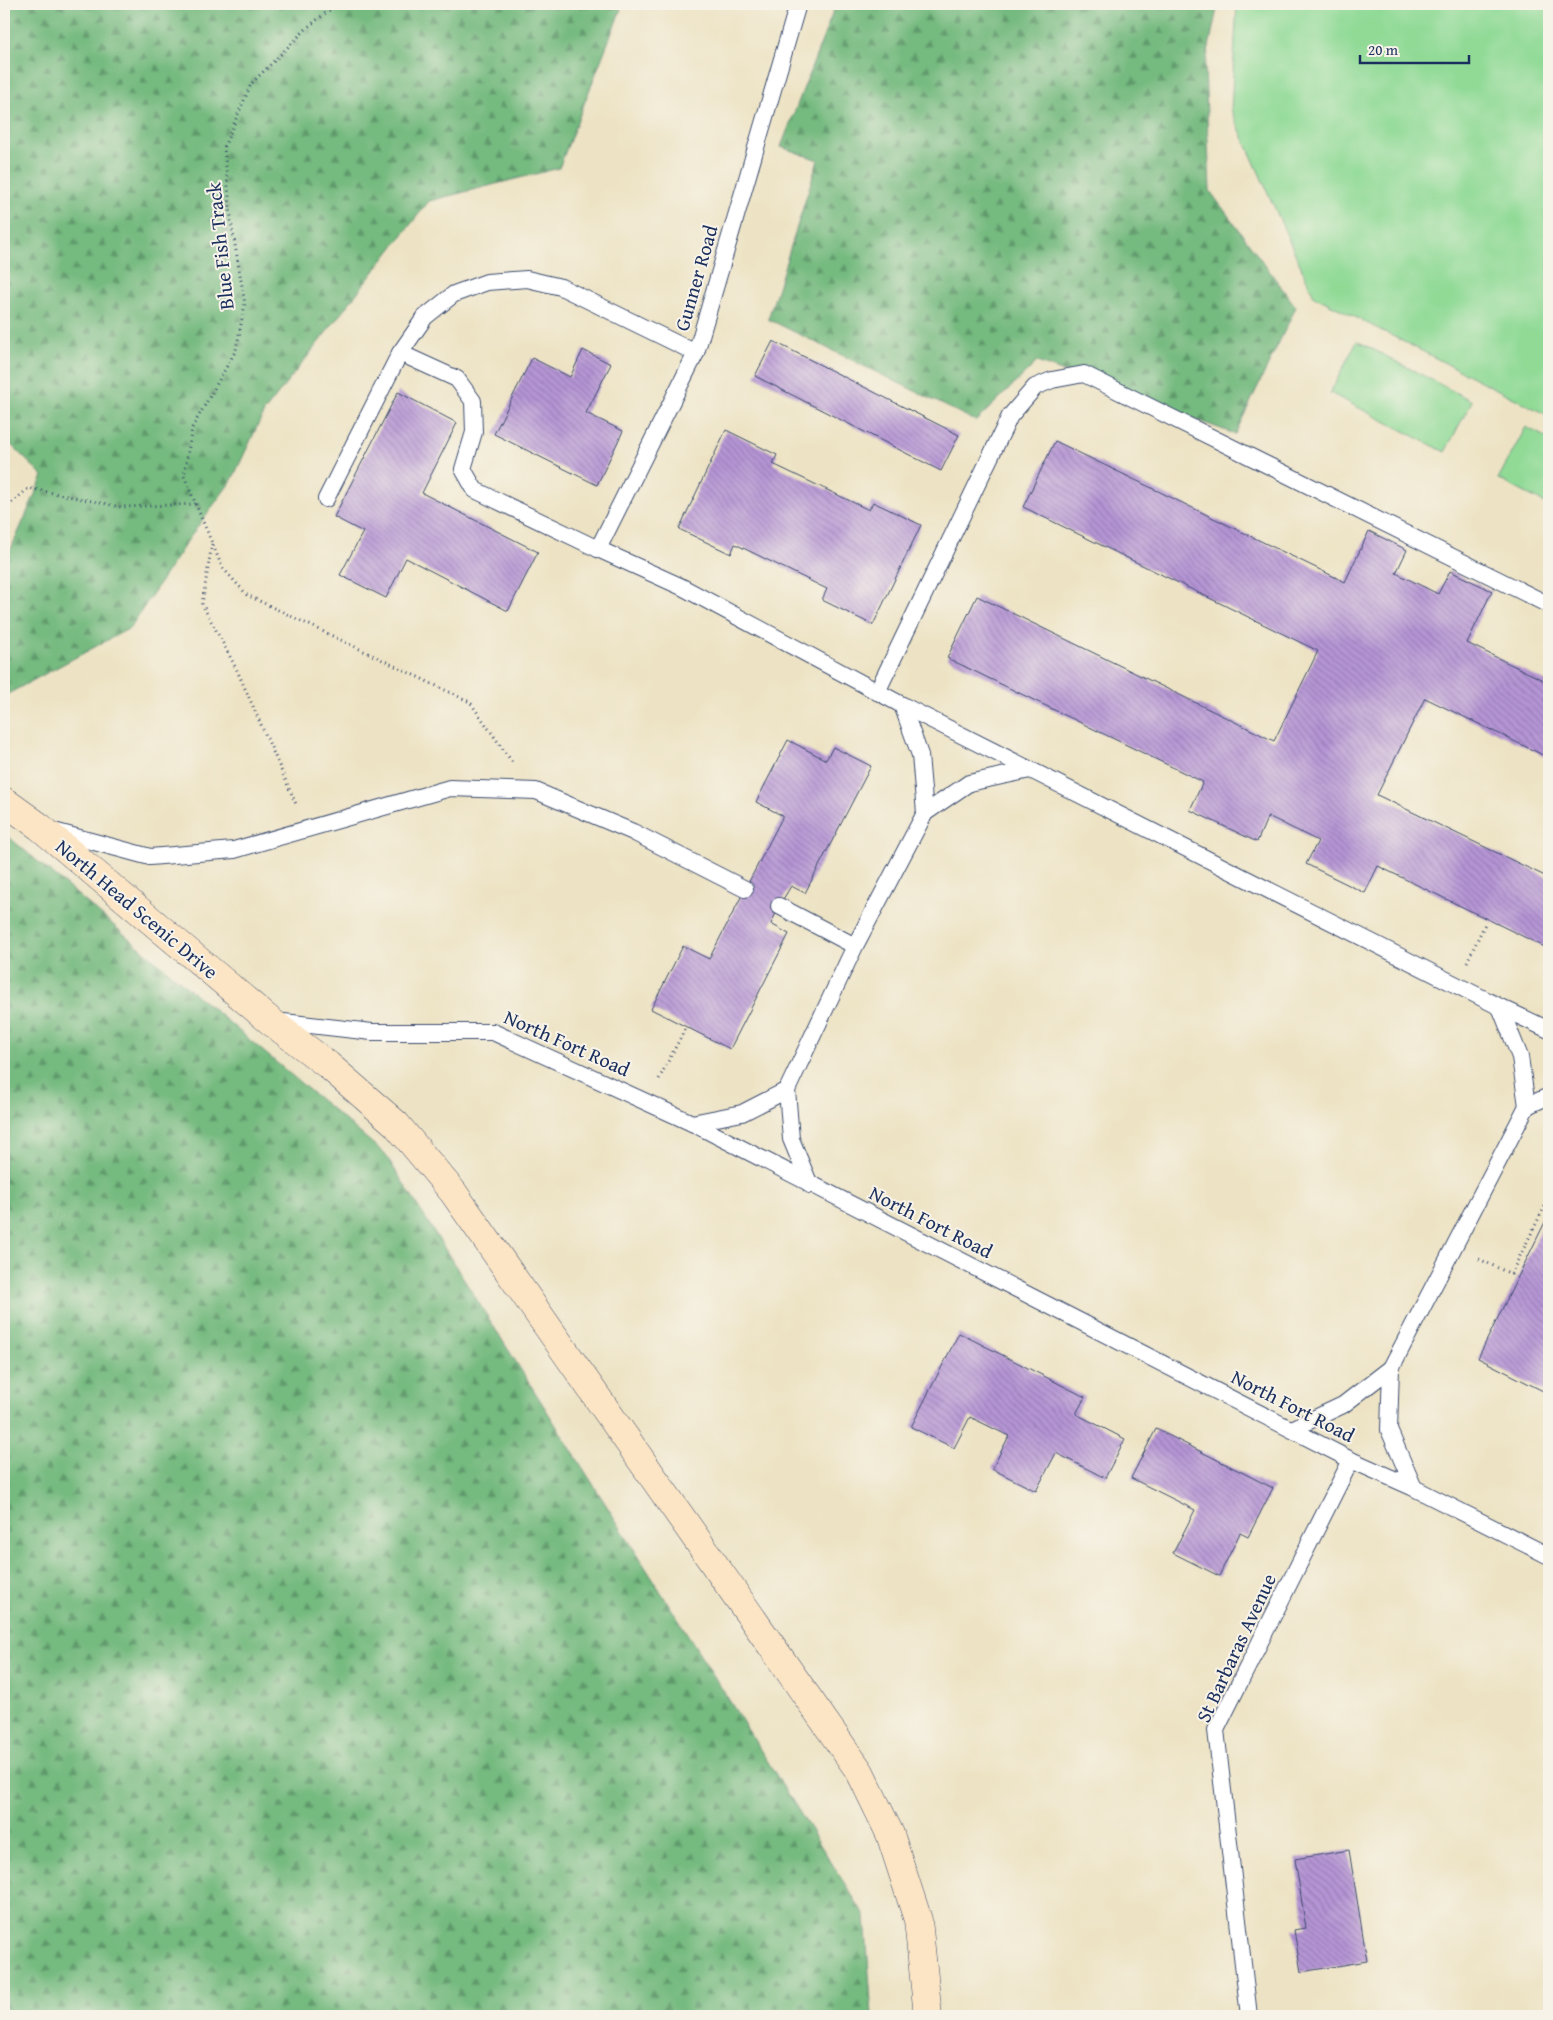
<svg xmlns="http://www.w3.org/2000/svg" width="1553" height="2020" font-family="'Gentium Book Plus',serif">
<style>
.forest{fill:url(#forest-firs);stroke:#48746e}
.pitch{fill:#90da96;stroke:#56847a}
.building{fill:url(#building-back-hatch)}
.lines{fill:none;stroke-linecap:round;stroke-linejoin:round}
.lane-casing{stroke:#3a4a6d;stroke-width:18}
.secondary-casing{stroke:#3a4a6d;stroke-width:29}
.path{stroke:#3a4a6d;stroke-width:3;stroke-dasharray:1 4;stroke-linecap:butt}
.lane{stroke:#fff;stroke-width:16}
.secondary{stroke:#fce5c4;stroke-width:28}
.labels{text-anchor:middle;stroke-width:4;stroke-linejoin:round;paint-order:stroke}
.street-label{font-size:20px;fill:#1b2f5e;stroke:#f7f3e8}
</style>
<defs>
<pattern id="forest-firs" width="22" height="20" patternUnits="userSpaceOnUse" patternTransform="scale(1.25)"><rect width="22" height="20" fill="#74ba7f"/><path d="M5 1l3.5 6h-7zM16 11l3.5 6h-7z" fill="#5e986b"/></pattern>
<pattern id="building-back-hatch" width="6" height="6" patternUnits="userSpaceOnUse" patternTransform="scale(1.25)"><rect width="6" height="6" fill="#b695d5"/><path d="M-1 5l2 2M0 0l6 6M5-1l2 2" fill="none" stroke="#937ab0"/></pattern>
</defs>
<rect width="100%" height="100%" fill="#f7f3e8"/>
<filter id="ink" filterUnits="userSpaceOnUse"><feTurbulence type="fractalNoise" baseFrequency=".02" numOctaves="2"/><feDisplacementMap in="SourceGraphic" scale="10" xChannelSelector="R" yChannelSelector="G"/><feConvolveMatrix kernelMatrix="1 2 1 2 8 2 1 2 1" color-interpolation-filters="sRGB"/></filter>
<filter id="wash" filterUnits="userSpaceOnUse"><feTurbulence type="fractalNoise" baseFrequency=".0096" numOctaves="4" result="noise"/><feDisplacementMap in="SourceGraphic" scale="20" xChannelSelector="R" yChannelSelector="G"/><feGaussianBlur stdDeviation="1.12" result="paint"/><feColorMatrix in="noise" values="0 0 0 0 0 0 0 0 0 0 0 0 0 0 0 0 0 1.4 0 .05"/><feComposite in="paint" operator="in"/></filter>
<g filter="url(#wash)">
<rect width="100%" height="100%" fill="#ede3c4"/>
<g class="forest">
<polygon points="4,4 623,4 559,168 429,201 264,412 232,480 190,537 130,628 4,696 4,565 43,476 4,438"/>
<polygon points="836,4 1218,4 1205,66 1210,191 1296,307 1235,434 1037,362 976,421 768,319 818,160 781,147"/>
<polygon points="4,833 385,1154 865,1916 872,2016 4,2016"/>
</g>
<g class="pitch">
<polygon points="1237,4 1549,4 1549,416 1314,296 1231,110"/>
<polygon points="1357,341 1472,401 1445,452 1330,393"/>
<polygon points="1526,427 1549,439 1549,505 1498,479"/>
</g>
<g id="blocks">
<g class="building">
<polygon points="773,341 959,435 941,471 755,376"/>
<polygon points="583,350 611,364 586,413 623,431 597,485 494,434 532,358 570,377"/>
<polygon points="398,392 457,423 422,493 538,552 508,611 406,558 386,598 340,575 363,532 334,517"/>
<polygon points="726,430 777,455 773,464 869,510 873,502 921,525 873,625 822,600 827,589 735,544 731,554 679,529"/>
<polygon points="1055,441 1345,582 1369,531 1407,550 1396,573 1438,594 1450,571 1492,591 1467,643 1549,683 1549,758 1425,698 1377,795 1549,878 1549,949 1378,866 1365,893 1306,864 1318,841 1268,816 1257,842 1190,810 1203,782 947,658 977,596 1274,741 1318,651 1023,507"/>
<polygon points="788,740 826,760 833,747 871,766 805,893 791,886 779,906 771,924 789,934 730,1049 651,1009 683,946 709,959 783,816 756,802"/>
<polygon points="1549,1214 1549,1394 1478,1358"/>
<polygon points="959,1333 1085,1397 1076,1414 1125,1439 1105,1478 1056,1453 1036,1491 992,1469 1009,1436 970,1417 954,1448 911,1427"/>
<polygon points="1156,1429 1273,1488 1248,1537 1240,1533 1219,1576 1173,1553 1195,1510 1131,1478"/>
<polygon points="1349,1850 1367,1961 1301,1972 1294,1930 1306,1928 1295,1859"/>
</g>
</g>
</g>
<g filter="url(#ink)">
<use href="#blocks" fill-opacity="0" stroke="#3a4a6d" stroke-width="1"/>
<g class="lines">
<g class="lane-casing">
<g id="lane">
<polyline points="400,353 457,379 473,401 474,432 463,469 475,490 598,549 682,587 902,705 1500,1007 1549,1030"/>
<polyline points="326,499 400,353 425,317 454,294 487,282 527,279 561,287 696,353"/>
<polyline points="598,549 696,353 798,4"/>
<polyline points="877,692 1010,416 1035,387 1052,380 1084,374 1549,605"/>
<polyline points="925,813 969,783 1030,770"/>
<polyline points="50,830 150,857 234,850 450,788 536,791 633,832 745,889"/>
<polyline points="779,906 855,946"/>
<polyline points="1500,1007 1520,1057 1527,1106 1549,1096"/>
<polyline points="275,1021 372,1032 493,1032 692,1123 1351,1460 1414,1488 1549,1556"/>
<polyline points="787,1090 855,946 925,813 920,755 902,705"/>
<polyline points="692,1123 742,1113 787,1090 791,1139 810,1185"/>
<polyline points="1391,1368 1527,1106"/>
<polyline points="1292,1429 1343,1405 1391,1368 1389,1430 1414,1488"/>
<polyline points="1249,2016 1216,1730 1351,1460"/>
</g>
</g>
<g class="secondary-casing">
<polyline id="secondary" points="4,801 40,827 269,1020 328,1065 396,1124 453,1192 860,1772 890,1834 918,1920 928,2016"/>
</g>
<g class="path">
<polyline points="337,4 308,27 251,84 224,147 232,227 245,304 236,350 192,428 184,476 222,567 247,595 470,702 512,762"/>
<polyline points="4,509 29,488 121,507 196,504"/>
<polyline points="212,544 202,604 236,668 296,804"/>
<polyline points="1467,962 1485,924"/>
<polyline points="659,1079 686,1027"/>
<polyline points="1479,1259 1511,1274 1549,1198"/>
</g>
<use href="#lane" class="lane"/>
<use href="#secondary" class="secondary"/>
</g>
</g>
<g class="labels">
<g class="street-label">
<text transform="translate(220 246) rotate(-96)" y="7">Blue Fish Track</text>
<text transform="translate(696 278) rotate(-74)" y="7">Gunner Road</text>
<text transform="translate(137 909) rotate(40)" y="7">North Head Scenic Drive</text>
<text transform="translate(567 1043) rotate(24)" y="7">North Fort Road</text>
<text transform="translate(931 1222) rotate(27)" y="7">North Fort Road</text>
<text transform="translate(1293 1406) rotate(27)" y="7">North Fort Road</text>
<text transform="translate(1236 1648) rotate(-65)" y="7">St Barbaras Avenue</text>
</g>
</g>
<rect width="1553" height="2020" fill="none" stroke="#f7f3e8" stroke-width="20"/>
<path d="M1360 55v8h109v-8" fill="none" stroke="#1b2f5e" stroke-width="2.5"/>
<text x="1368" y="55" font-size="15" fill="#1b2f5e" stroke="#f7f3e8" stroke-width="4" paint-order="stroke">20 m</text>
</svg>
